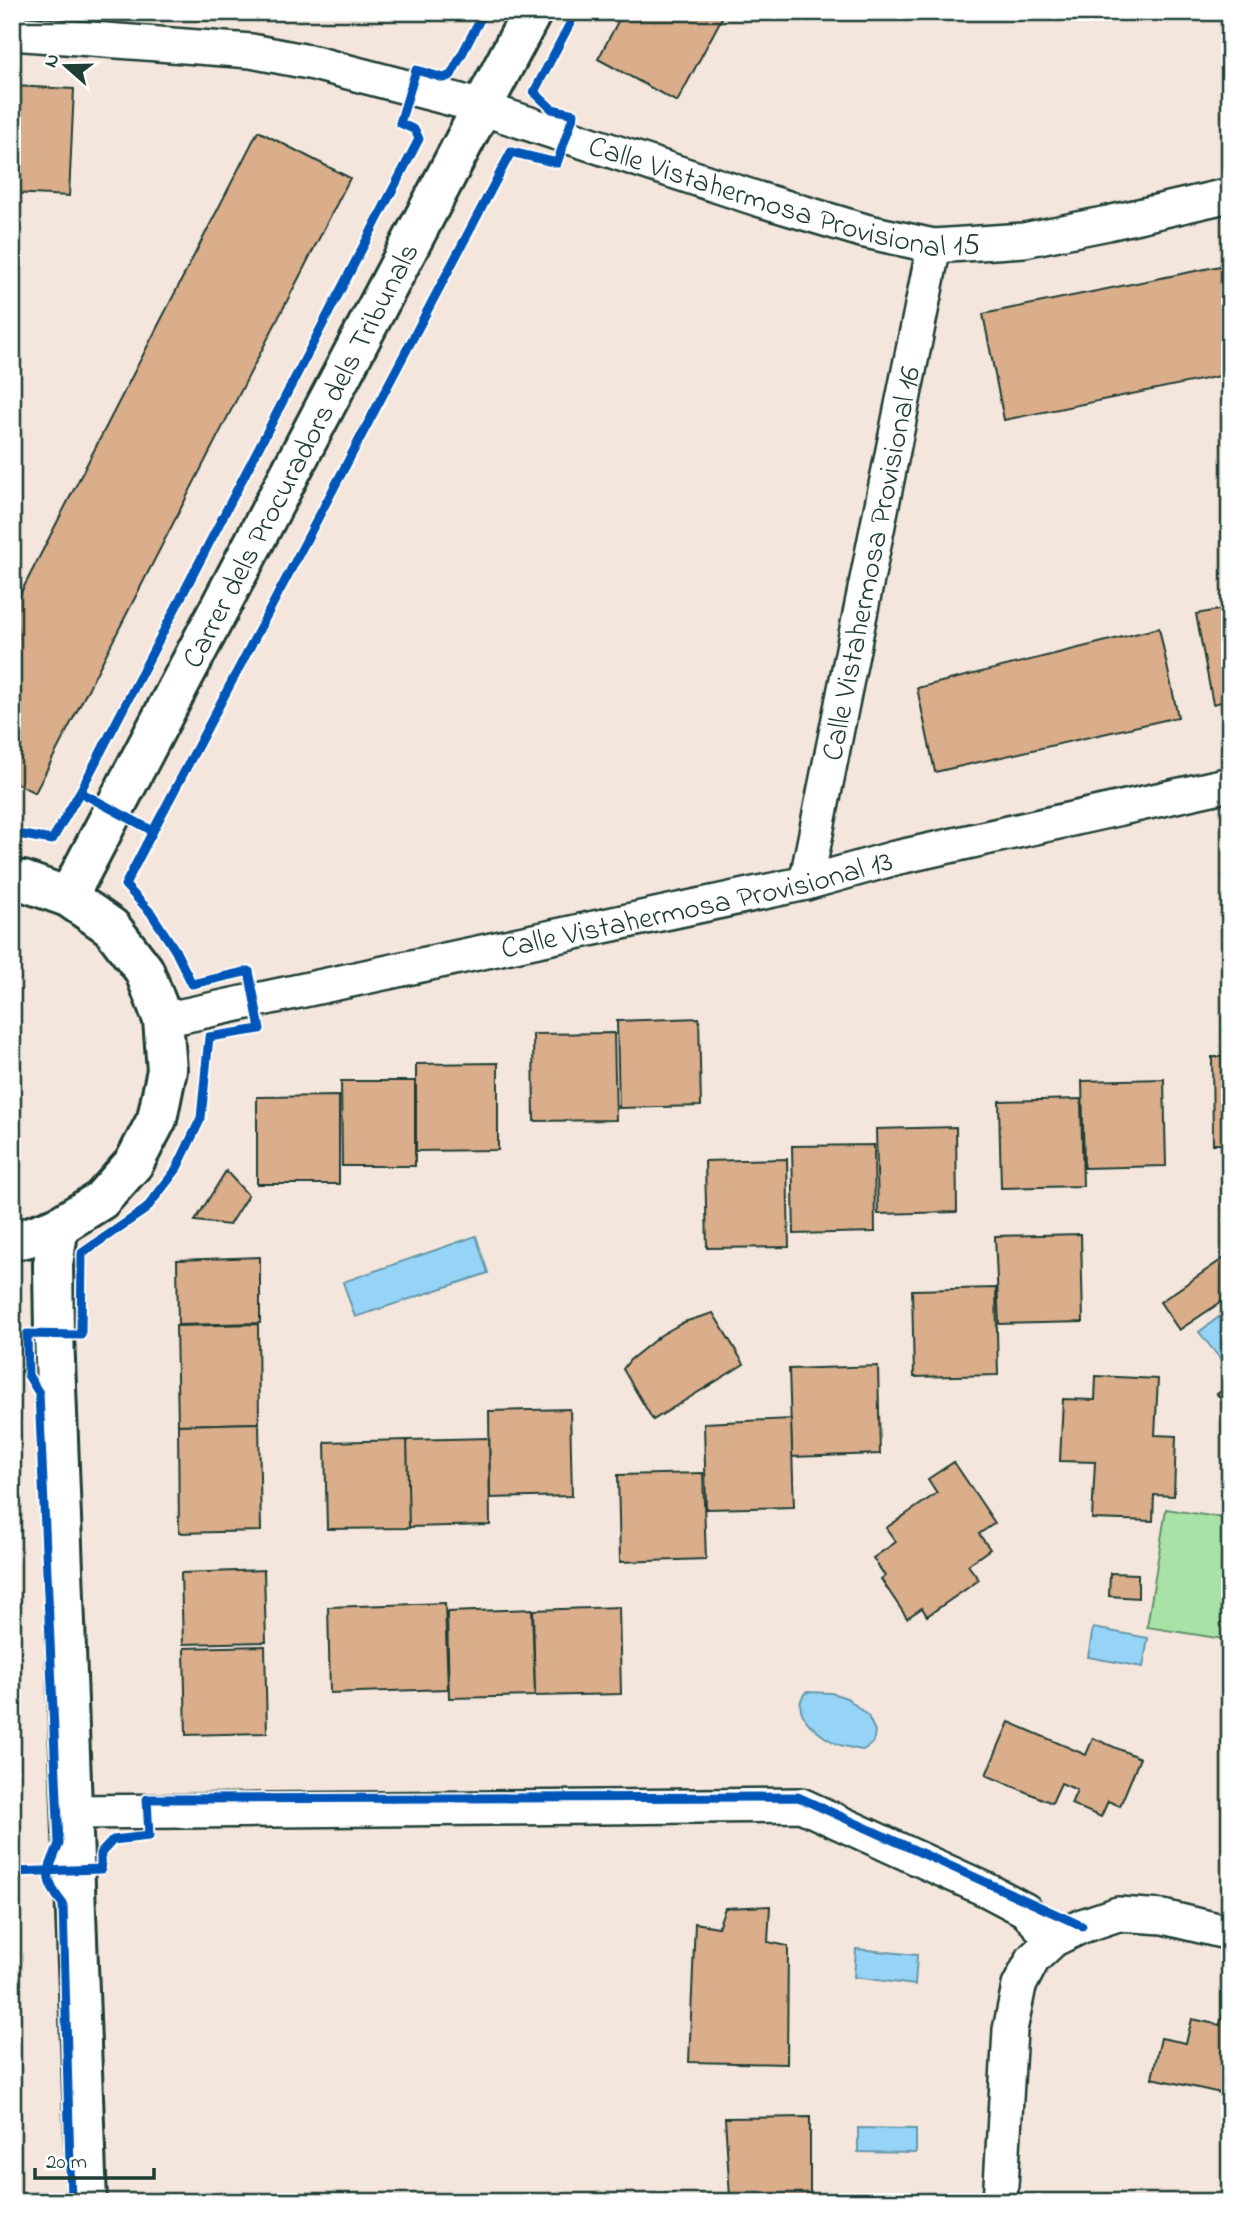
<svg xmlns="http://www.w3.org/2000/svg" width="1242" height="2214" font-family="'Indie Flower',sans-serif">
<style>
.green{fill:#a9e2a6;stroke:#64906d;stroke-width:2}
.water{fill:#96d4f7;stroke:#6698a9;stroke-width:2}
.building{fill:#daad8b;stroke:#1f3d34;stroke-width:2}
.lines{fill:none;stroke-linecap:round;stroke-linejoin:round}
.minor-casing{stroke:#1f3d34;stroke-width:38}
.tertiary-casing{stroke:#1f3d34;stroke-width:44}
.minor{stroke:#fff;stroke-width:33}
.tertiary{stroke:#fff;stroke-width:38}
.cycleway-casing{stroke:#fff;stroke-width:13}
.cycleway{stroke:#0057b8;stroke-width:9}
.labels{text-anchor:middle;stroke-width:7;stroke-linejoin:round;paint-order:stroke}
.street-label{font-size:30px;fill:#1f3d34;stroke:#fff}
</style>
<rect width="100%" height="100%" fill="#f4e6dc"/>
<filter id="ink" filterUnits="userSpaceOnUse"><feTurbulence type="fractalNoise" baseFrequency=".0143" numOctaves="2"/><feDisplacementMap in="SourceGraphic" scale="14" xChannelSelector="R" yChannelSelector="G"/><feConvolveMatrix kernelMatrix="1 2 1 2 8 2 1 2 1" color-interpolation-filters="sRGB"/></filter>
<g filter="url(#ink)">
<polygon class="green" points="1166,1509 1230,1519 1230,1640 1147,1627"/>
<g class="water">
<polygon points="476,1236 488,1273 355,1317 343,1282"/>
<polygon points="1219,1317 1230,1331 1230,1371 1199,1332"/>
<polygon points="1093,1628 1148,1638 1143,1667 1088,1657"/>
<path d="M806 1692 831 1693 847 1698 868 1716 875 1731 873 1743 863 1750C855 1749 848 1747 840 1745 822 1738 787 1713 806 1692Z"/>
<polygon points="856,1949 917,1955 915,1985 854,1977"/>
<polygon points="858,2128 916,2129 916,2153 858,2152"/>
</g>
<g class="building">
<polygon points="623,12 725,12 677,102 598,59"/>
<polygon points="12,86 74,89 69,196 12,193"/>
<polygon points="258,131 350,178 35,793 12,781 12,610"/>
<polygon points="1230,264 1230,374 1004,420 983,314"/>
<polygon points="1230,608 1230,700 1213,704 1196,614"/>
<polygon points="1159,628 1178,717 935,772 917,688"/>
<polygon points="699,1018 701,1106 619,1108 617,1021"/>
<polygon points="614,1033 616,1120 534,1121 533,1034"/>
<polygon points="1212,1057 1230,1057 1230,1144 1213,1144"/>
<polygon points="498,1063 498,1150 416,1151 416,1064"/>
<polygon points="1164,1079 1166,1166 1084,1168 1082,1081"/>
<polygon points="341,1081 415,1081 415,1166 342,1166"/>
<polygon points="339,1096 339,1184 257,1184 257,1097"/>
<polygon points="1081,1099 1083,1186 1001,1188 999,1101"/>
<polygon points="956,1127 957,1212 878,1214 876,1129"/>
<polygon points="874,1145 875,1232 794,1234 792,1146"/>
<polygon points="787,1159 789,1247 707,1248 705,1161"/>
<polygon points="226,1171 248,1195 229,1225 195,1221"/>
<polygon points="1081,1234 1083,1322 999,1324 995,1236"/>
<polygon points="1230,1254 1230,1296 1179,1330 1160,1302"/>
<polygon points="260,1257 260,1323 178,1325 177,1260"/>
<polygon points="996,1288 998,1375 914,1377 912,1290"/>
<polygon points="713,1313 744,1364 653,1420 623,1369 630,1360 661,1335 684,1322"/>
<polygon points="258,1324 259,1423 178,1425 176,1326"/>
<polygon points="878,1366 880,1454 792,1457 789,1369"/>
<polygon points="1096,1376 1158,1379 1155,1435 1176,1436 1174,1496 1154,1495 1153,1521 1092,1519 1095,1462 1060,1461 1063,1399 1095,1400"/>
<polygon points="1230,1385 1230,1411 1217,1394"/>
<polygon points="570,1409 572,1496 490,1498 489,1411"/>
<polygon points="791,1419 794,1507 706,1509 704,1423"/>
<polygon points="259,1423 261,1531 179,1533 178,1425"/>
<polygon points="489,1438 490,1525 408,1527 407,1440"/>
<polygon points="407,1440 409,1528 327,1529 325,1442"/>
<polygon points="954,1462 995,1523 979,1534 990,1549 968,1565 979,1580 927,1616 922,1608 907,1618 881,1579 885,1576 873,1558 896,1542 886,1528 937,1493 928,1479"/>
<polygon points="703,1473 706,1559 620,1562 618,1475"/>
<polygon points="264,1570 266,1642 183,1644 181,1573"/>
<polygon points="1110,1573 1138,1574 1138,1598 1109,1596"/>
<polygon points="445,1603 448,1689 330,1693 328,1607"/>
<polygon points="619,1607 621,1694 535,1696 533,1610"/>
<polygon points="532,1609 535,1696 449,1698 447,1612"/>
<polygon points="265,1646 267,1733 186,1735 184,1648"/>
<polygon points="1009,1722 1086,1755 1093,1738 1140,1758 1120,1806 1108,1801 1101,1817 1071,1804 1077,1790 1061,1783 1052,1803 986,1775"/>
<polygon points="770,1906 768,1942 788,1946 787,2064 689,2062 695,1923 718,1927 725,1908"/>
<polygon points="1226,2003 1230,2004 1230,2095 1152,2078 1161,2038 1186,2043 1192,2019 1220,2025"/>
<polygon points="810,2117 810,2202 701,2202 701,2196 730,2197 725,2118"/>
</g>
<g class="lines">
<g class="minor-casing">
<g id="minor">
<path id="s1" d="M12 33 251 51 314 63 460 101 758 199 865 231 934 246 1024 240 1108 223 1230 195"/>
<path id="s2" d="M806 883 934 246"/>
<path id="s3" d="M163 1020 806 883 895 858 1230 784"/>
<polyline points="73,1812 801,1805 987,1890 1025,1910 1053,1940"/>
<polyline points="1000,2202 1010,2030 1019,1986 1033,1959 1053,1940 1082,1926 1118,1914 1163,1917 1230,1933"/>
</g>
</g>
<g class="tertiary-casing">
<g id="tertiary">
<polyline points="12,880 23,881 68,897 111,927 144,970 163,1020 167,1070 157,1119 134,1163 101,1200 59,1226 26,1238 12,1240"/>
<path id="s4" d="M68 897 532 12"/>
<polyline points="59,1226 53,1264 54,1334 87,2202"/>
</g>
</g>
<use href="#minor" class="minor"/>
<use href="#tertiary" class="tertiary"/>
<g class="cycleway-casing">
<g id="cycleway">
<polyline points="80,792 419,139 415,130 400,123 416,70 444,78 451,75 484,12"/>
<polyline points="153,831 511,152 557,163 574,114 552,109 534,92 576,12"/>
<path d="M12 833 52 840 80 792 153 831 125 885 151 913 175 950 192 984 249 971 260 1029 209 1037 201 1118 176 1170 146 1209 82 1253 81 1335 27 1334 28 1375 39 1393 59 1844C47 1873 42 1878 63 1904L71 2202"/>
<polyline points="12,1872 101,1869 101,1853 113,1840 149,1836 147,1799 798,1797 1082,1926"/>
</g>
</g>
<use href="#cycleway" class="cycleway"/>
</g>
</g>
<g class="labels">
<g class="street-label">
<text dy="10" stroke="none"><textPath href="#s1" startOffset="794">Calle Vistahermosa Provisional 15</textPath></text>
<text dy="10" stroke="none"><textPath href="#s4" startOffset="499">Carrer dels Procuradors dels Tribunals</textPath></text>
<text dy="10" stroke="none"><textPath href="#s2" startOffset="326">Calle Vistahermosa Provisional 16</textPath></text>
<text dy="10" stroke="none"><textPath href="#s3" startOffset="546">Calle Vistahermosa Provisional 13</textPath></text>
</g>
</g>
<rect width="1242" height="2214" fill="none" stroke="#fff" stroke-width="42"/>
<rect x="21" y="21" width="1200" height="2172" fill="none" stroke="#1f3d34" stroke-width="2.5" filter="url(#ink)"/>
<g transform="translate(66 66) rotate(290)" stroke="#ffffff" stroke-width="5" paint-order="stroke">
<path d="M0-5L12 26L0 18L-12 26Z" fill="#1f3d34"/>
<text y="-10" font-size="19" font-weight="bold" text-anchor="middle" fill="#1f3d34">N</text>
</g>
<path d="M35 2168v10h119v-10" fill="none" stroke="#1f3d34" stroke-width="3.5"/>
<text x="46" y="2168" font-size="21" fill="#1f3d34" stroke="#ffffff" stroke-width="5" paint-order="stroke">20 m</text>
</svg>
